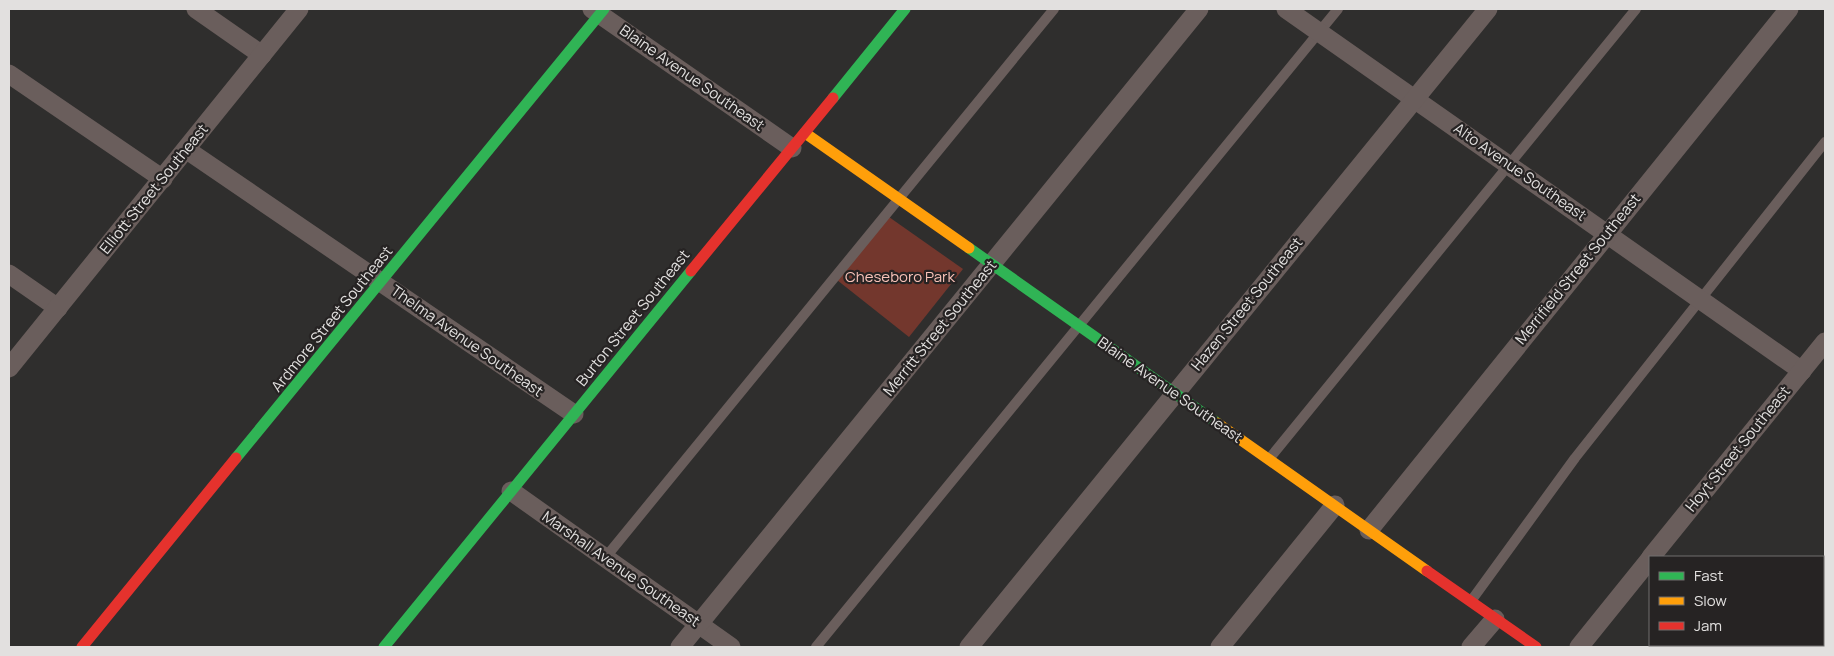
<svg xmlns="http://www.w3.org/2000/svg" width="1834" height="656" font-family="Manrope,sans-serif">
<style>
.green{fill:#73372d}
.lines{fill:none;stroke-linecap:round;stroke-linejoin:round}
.lane{stroke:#6a5e5c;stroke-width:10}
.street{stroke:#6a5e5c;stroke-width:19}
.fast{stroke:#30b455;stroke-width:11}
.slow{stroke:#ff9f0a;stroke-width:11}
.jam{stroke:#e5322d;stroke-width:11}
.labels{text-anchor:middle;stroke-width:4.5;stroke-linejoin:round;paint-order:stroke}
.street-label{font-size:15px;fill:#e2e0df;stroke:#262323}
.park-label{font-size:15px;fill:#f9c3b9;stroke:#262323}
</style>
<rect width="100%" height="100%" fill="#2f2e2d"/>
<polygon class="green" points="889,217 963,269 909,337 837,280"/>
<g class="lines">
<g class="lane">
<polyline points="1269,459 1636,9"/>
<polyline points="605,558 1054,9"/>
<polyline points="1471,601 1575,458 1825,142"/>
<polyline points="816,647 1338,9"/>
</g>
<g class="street">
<polyline points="196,9 262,55"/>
<polyline points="592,9 792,148"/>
<polyline points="1286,9 1802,371"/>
<polyline points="9,74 163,179"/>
<polyline points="187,150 574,414"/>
<polyline points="9,274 58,308"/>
<polyline points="9,368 299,9"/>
<polyline points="511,491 731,647"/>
<polyline points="1369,530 1789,9"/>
<polyline points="1651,557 1825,342"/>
<polyline points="680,647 1199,9"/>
<polyline points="969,647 1488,9"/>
<polyline points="1220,647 1335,505"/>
<polyline points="1471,647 1495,619"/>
<polyline points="1579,647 1650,559"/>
</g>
<g class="fast">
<polyline points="833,98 905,9"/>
<polyline points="969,248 1217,423"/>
<polyline points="236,458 604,9"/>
<polyline points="384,647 691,271"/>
</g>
<g class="slow">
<polyline points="805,133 969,248"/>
<polyline points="1217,423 1427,571"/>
</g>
<g class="jam">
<polyline points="691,271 833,98"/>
<polyline points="1427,571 1536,647"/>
<polyline points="82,647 236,458"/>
</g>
</g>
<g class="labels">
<g class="street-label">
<text transform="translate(692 78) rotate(35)" y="5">Blaine Avenue Southeast</text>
<text transform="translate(1520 172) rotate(35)" y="5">Alto Avenue Southeast</text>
<text transform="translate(154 189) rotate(-51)" y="5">Elliott Street Southeast</text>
<text transform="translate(1578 269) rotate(-51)" y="5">Merrifield Street Southeast</text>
<text transform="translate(1247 304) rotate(-51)" y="5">Hazen Street Southeast</text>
<text transform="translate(633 318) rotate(-51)" y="5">Burton Street Southeast</text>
<text transform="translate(332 319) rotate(-51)" y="5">Ardmore Street Southeast</text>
<text transform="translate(940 328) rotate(-51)" y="5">Merritt Street Southeast</text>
<text transform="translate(467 341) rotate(35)" y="5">Thelma Avenue Southeast</text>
<text transform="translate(1170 390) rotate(35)" y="5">Blaine Avenue Southeast</text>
<text transform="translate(1738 449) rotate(-51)" y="5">Hoyt Street Southeast</text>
<text transform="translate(621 569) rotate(35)" y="5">Marshall Avenue Southeast</text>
</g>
<g class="park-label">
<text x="900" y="282">Cheseboro Park</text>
</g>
</g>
<rect width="1834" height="656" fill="none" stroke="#e2e0df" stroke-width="20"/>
<rect x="1649" y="556" width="175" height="90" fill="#262323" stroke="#716f6e"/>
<rect x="1659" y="572" width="25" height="8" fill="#30b455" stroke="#716f6e"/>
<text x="1694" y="581" font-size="15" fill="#e2e0df">Fast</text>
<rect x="1659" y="597" width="25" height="8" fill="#ff9f0a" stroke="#716f6e"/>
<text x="1694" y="606" font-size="15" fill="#e2e0df">Slow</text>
<rect x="1659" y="622" width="25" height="8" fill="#e5322d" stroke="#716f6e"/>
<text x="1694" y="631" font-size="15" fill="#e2e0df">Jam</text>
</svg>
